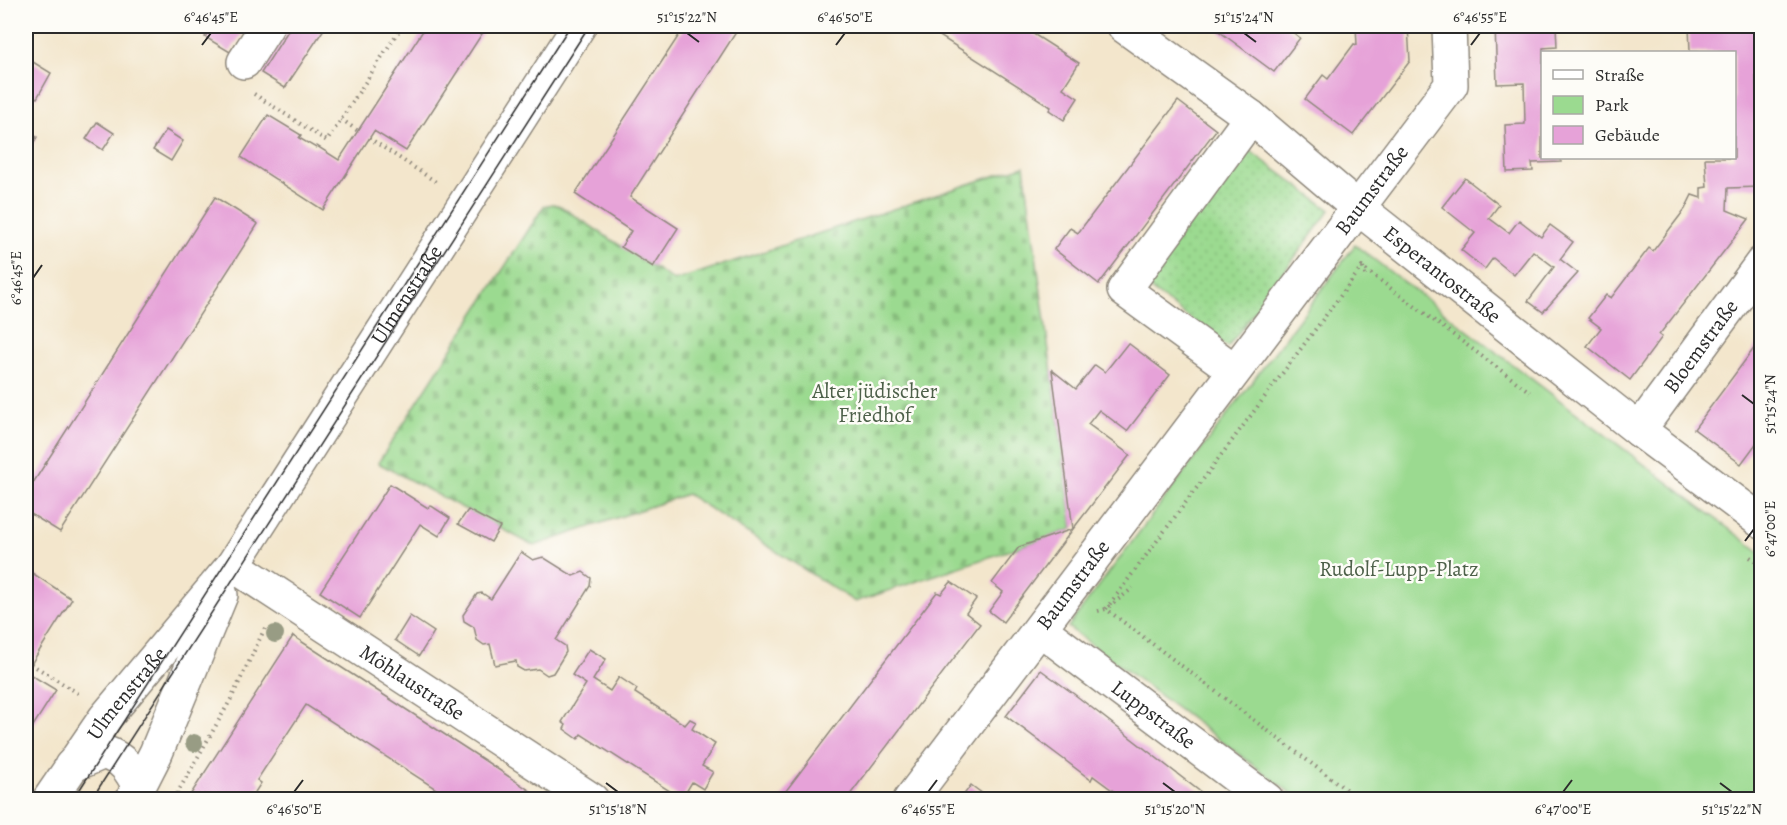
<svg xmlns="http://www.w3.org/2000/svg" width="1787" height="825" font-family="Alegreya,serif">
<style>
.grass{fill:url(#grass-dots);stroke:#63825e;stroke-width:1.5}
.cemetery{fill:url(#cemetery-stones);stroke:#63825e;stroke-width:1.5}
.park{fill:#9bda90;stroke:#63825e;stroke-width:1.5}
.building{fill:#e6a2d8}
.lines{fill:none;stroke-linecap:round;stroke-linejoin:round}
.minor-casing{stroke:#8f887c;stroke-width:36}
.major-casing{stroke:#8f887c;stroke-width:36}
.path{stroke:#8f887c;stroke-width:4;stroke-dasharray:1.5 4.5;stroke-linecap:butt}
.minor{stroke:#fff;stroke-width:33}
.major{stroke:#fff;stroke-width:33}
.tram{stroke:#2b2b2b;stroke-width:1.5}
.tree{fill:#989c84}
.ticks{fill:none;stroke:#2b2b2b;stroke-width:2}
.labels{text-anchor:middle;stroke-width:5;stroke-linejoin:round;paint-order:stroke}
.street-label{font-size:21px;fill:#2b2b2b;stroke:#fdfcf7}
.park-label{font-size:21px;fill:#4d6049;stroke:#fdfcf7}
.neatline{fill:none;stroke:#2b2b2b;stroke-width:2}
.ticks-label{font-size:15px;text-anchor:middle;fill:#2b2b2b}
</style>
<defs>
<pattern id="grass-dots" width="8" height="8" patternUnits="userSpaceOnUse" patternTransform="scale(1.5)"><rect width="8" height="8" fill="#9bda90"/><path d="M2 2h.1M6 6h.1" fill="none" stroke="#86bb7c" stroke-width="1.8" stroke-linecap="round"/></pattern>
<pattern id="cemetery-stones" width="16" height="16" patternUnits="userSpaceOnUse" patternTransform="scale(1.5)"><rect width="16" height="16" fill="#9bda90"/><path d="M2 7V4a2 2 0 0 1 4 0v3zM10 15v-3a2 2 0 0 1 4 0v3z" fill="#86bb7c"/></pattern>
</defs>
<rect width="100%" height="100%" fill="#fdfcf7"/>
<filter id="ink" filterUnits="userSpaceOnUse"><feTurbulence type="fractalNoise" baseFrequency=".0167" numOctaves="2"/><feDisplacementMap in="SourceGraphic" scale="12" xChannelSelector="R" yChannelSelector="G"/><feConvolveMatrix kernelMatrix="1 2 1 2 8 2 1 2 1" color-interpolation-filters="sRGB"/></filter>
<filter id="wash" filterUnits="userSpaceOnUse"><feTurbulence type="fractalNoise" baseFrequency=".008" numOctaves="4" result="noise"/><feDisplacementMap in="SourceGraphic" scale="24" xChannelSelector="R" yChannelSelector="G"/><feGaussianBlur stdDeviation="1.35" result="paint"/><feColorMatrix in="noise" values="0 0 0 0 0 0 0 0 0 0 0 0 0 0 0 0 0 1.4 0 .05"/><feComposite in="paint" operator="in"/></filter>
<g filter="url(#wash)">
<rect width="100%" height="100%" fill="#f3e6cc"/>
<polygon class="grass" points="1245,147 1330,210 1228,347 1144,284"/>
<polygon class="cemetery" points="1024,166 1073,529 855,602 687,494 534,546 378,463 544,206 553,204 560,206 674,281"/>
<polygon class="park" points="1355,245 1761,553 1761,799 1299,799 1068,627"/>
<g id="blocks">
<g class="building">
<polygon points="212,26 247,26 230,52 205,37"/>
<polygon points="291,26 326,26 285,88 261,73"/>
<polygon points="426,26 487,26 406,151 374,131 323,210 241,157 268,115 301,135 299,138 316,148 317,146 339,160"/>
<polygon points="685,26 740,26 630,197 678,228 653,267 621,247 631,231 575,194"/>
<polygon points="924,26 1021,26 1079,63 1063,88 1078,98 1064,120 1049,110 1051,107"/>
<polygon points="1212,26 1285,26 1300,38 1274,72"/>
<polygon points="1356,26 1408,26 1410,61 1353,135 1305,99 1323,75 1328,79 1354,44 1357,45"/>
<polygon points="1495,26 1556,26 1557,47 1543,48 1542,158 1561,158 1561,162 1532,163 1533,171 1507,172 1505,125 1525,124 1524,83 1497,84"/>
<polygon points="1689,26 1754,26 1760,187 1728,188 1727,210 1749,219 1659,335 1662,337 1630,380 1587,346 1601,328 1588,318 1606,295 1611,298 1649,248 1653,251 1685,209 1692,195 1701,198 1701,188 1707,187 1705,158 1734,158 1734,52 1690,52"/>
<polygon points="28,59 51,73 37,98 35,97 26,112 26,60"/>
<polygon points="1178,101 1216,130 1099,284 1054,249 1070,228 1078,233"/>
<polygon points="26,114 33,118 26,131 37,137 26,156"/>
<polygon points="97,122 114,133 103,150 86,139"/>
<polygon points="166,130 183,141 171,161 153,150"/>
<polygon points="1465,178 1499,205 1489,218 1509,233 1519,220 1541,237 1550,225 1573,242 1560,259 1578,273 1543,312 1528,301 1554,267 1533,251 1514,275 1493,258 1485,269 1461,250 1475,233 1442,207"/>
<polygon points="215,197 258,224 60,532 26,511 26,494"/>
<polygon points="1761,339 1761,437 1741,464 1694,429"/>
<polygon points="1128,343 1170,375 1127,431 1099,410 1088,424 1130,455 1073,529 1003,622 989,611 1003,592 992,583 1019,547 1073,529 1052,370 1076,389 1095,365 1105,372"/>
<polygon points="390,484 428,508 430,505 450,518 439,536 420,524 360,618 320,592"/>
<polygon points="468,510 500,527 491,542 458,524"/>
<polygon points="521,552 533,560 543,557 573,576 583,572 591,578 590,586 556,640 565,646 566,652 553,673 547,675 538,669 524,671 517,667 516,661 495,665 490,644 484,645 477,640 474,627 464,621 463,615 477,594 482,593 491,599"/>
<polygon points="26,569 72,599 26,672 56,690 26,737 26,639 30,632 26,629"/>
<polygon points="951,582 976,599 966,613 980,624 846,800 779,800 937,592 941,594"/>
<polygon points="410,616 434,632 419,656 395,640"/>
<polygon points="293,636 487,762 544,800 453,800 306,705 257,780 261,783 250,800 187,800"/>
<polygon points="589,649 606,659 593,680 610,691 619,677 637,689 635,693 685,725 690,719 696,722 692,729 715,744 702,766 713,772 703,789 692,782 682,799 581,734 578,739 564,729 566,725 562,722 586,684 572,675"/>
<polygon points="1041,670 1074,694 1211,800 1117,800 1120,796 1093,776 1091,780 1062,758 1006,716"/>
<polygon points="971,785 991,800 960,800"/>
</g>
</g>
</g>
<g filter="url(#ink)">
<use href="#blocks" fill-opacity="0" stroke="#8f887c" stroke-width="1.5"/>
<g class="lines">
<g class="minor-casing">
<g id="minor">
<path id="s1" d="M1124 26 1251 117 1357 207 1639 430 1762 522"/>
<polyline points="244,62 267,26"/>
<polyline points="1234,370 1124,290 1251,117"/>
<path id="s2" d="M1639 430 1762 263"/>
<path id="s3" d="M233 565 592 800"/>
<path id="s4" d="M1040 629 1267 800"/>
<path id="s5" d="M910 800 1451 85 1449 26"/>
</g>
</g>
<g class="major-casing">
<g id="major">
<path d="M71 766 104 752C123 759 130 768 139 787"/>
<path id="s6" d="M49 800 105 718 233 565 579 26"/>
<polyline points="132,800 156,753 221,595"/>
</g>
</g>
<g class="path">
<polyline points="254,94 327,141 402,26"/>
<polyline points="341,119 358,131"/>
<polyline points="369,138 439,184"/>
<polyline points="1363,268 1366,278"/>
<polyline points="1750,557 1762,565"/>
<polyline points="1098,611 1106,609 1133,588"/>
<polyline points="31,664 81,695"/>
<polyline points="174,799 231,699 265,628"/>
<polyline points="1360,800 1106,609 1362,267 1530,392"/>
</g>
<use href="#minor" class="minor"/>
<use href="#major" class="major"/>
<g class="tram">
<polyline points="73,800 570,26"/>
<polyline points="91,800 589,26"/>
</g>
</g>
<g class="tree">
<circle cx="275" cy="634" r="9"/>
<circle cx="194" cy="743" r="9"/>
</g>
</g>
<path class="ticks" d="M687 33 699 42M1244 33 1256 42M202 45 211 33M836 45 845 33M1471 45 1480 33M33 278 42 265M1742 395 1754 404M1745 541 1754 529M606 783 618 792M1163 783 1175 792M1720 783 1732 792M294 792 303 780M928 792 937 780M1563 792 1572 780"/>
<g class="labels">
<g class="street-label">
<text dy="7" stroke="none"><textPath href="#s5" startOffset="765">Baumstraße</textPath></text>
<text dy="7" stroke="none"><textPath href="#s1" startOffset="404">Esperantostraße</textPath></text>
<text dy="7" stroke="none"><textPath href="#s6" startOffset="620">Ulmenstraße</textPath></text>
<text dy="7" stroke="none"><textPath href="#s2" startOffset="104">Bloemstraße</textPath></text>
<text dy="7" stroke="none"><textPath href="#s5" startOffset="270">Baumstraße</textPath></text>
<text dy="7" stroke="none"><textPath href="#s3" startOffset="214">Möhlaustraße</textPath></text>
<text dy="7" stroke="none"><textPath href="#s6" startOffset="132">Ulmenstraße</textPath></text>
<text dy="7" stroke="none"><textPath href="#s4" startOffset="142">Luppstraße</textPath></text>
</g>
<g class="park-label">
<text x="875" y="398">Alter jüdischer<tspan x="875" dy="24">Friedhof</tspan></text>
<text x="1399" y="576">Rudolf-Lupp-Platz</text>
</g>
</g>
<rect width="1787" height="825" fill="none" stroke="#fdfcf7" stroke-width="66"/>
<rect x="1541" y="51" width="195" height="108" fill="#fdfcf7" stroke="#a9a8a5" stroke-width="1.5"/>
<rect x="1553" y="70" width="30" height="9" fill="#ffffff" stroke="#a9a8a5" stroke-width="1.5"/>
<text x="1595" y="81" font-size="18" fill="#2b2b2b">Straße</text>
<rect x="1553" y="96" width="30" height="18" fill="#9bda90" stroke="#a9a8a5" stroke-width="1.5"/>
<text x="1595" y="111" font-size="18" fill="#2b2b2b">Park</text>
<rect x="1553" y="126" width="30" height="18" fill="#e6a2d8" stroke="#a9a8a5" stroke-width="1.5"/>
<text x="1595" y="141" font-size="18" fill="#2b2b2b">Gebäude</text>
<rect x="33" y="33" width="1721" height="759" class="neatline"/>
<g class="ticks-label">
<text x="211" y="22">6°46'45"E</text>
<text x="687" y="22">51°15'22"N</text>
<text x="845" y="22">6°46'50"E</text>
<text x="1244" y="22">51°15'24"N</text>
<text x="1480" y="22">6°46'55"E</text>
<text transform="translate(16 278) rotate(-90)" y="5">6°46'45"E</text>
<text transform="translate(1770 404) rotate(-90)" y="5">51°15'24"N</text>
<text transform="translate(1770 529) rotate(-90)" y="5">6°47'00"E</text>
<text x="294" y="814">6°46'50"E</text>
<text x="618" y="814">51°15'18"N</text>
<text x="928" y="814">6°46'55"E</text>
<text x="1175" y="814">51°15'20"N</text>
<text x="1563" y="814">6°47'00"E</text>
<text x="1732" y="814">51°15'22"N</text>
</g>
</svg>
